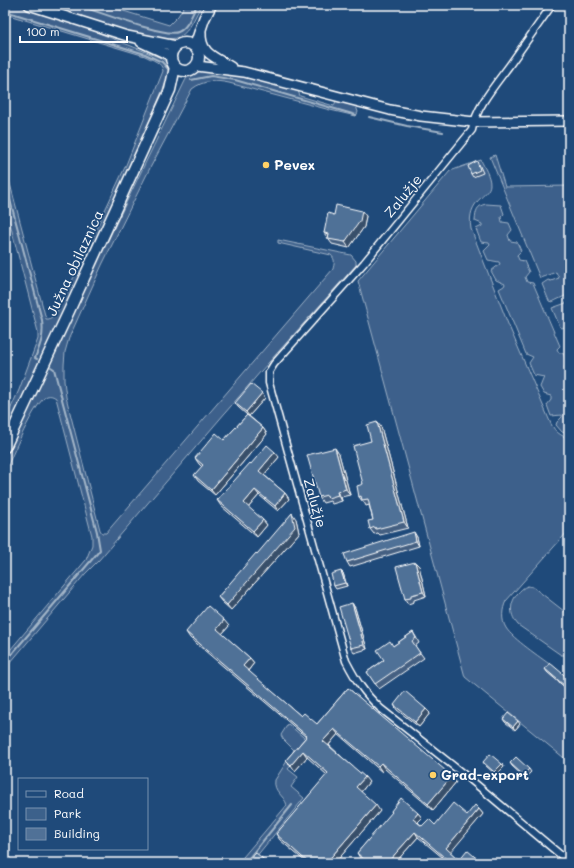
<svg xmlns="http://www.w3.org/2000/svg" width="574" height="868" font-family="Mali,sans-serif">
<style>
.green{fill:#3c618b;stroke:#9eb0c5}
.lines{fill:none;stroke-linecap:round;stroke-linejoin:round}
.stream{stroke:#a3b5c8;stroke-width:2}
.minor-casing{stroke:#fff;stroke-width:9}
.secondary-casing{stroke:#fff;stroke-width:12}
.primary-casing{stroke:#fff;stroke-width:13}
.minor{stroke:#1f4a7a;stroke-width:6}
.secondary{stroke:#1f4a7a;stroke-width:9}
.primary{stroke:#1f4a7a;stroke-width:10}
.wall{fill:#456182;stroke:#fff}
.shaded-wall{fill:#384f6a;stroke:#fff}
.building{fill:#507197;stroke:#fff}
.poi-dot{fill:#ffd166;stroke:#1f4a7a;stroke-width:1.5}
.labels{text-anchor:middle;stroke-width:3.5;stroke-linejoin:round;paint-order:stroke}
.poi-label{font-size:14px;font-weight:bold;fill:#fff;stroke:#1f4a7a;text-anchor:start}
.street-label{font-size:14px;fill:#fff;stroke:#1f4a7a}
</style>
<rect width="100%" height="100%" fill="#1f4a7a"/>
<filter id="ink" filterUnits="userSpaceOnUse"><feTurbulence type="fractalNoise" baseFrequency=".025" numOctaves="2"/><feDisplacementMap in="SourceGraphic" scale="8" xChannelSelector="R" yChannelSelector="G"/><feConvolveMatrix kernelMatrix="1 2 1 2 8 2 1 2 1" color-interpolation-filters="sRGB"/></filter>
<g filter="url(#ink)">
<g class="green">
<path d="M5 5H16L79 25 161 58 167 63 169 68V75L153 113 100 237 5 437V421L19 390 38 339V332L5 204V165L46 319H49L55 315 65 296 126 165 163 71C162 62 152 60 145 56L5 14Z"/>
<path d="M41 5H104L169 25 178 16 185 5H202C195 15 191 31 179 37 158 47 66 13 41 5Z"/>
<path d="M200 70 261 80 298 91 300 96 334 106 336 101 356 106 358 112 356 116 330 110 229 83C215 80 204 80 192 89L149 170 102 265 69 338 65 352 64 365V381L66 397 100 530 102 533H106L333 269C334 264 336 260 331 255L278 243V240L351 255 356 261V265L261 371 99 560 85 574 5 669V656L86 560 92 545V536L56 398C53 396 51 395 47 396 35 401 11 458 5 472V458L39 383 184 83C188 75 190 71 200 70Z"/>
<polygon points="495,155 505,187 569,186 569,300 567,295 552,302 549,301 542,284 548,280 551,281 559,278 556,272 540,278 490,157"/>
<path d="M481 160C484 167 490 176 490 184 490 197 466 199 471 229L508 324 551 424C555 431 560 436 569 438V530L506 601C502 609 501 620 506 628 513 639 540 657 552 666L547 672 567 689 569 687V762L465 677 358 281 450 171Z"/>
<path d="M486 204 501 205 504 214 501 217 502 222 509 223 512 230 508 235 510 241 517 242 521 251 517 255 519 260 524 261 529 272 525 277 527 282 533 283 560 346 557 349 559 353H563L568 365 564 367 567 371 569 372V434L562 432 556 425 557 422 562 417V415L551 416 547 405 551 400V396L544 394 540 387 544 377 534 375 529 363 533 357 526 354 499 289 504 286 505 284 496 280 491 271 500 264 499 262 488 260 484 251 490 245 489 243 481 242 476 229 482 226V224L475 221C476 211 476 206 486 204Z"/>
<polygon points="569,302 569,325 562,328 560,327 552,308"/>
<path d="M528 586 533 587 569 615V655H561L518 625C510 615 509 605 517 594 520 591 523 587 528 586Z"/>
<path d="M288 724 310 743 288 769 298 777 291 787 304 798 251 863H238L287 805C284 795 273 792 275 780L294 750 283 739 281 735Z"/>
</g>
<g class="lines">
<g class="stream">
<path d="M77 5C94 10 166 38 178 32 188 28 192 14 197 5"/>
<polyline points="5,11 145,54 162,62 169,70"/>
<polyline points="191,80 211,76 235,80 356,115"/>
<polyline points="369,117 407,126 443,132"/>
<path d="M5 181 42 320C44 336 41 343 35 358L37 359"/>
<polyline points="5,662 100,550 97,532 54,369 51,367"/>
<polyline points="245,863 292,805"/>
</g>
<g class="minor-casing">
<path id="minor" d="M552 5C538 25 523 46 509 66 495 85 476 107 472 130L364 263 274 364 269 372V383L346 661C356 680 363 692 380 708L471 780 569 862"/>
</g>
<g class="secondary-casing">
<g id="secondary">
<polyline points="29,5 127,36 176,46"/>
<path d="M201 32C200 54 215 57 231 67"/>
<polyline points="141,42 171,56"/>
<polyline points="197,66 244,72 390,110 421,116 474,122 569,121"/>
</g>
</g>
<g class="primary-casing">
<g id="primary">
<circle cx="185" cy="57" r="14"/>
<polyline points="195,46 204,19 211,5"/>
<polyline points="5,447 69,311 170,90 175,67"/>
</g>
</g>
<use href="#minor" class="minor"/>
<use href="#secondary" class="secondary"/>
<use href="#primary" class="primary"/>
</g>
<g class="wall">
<polygon points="479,164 483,173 473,177 471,174"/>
<polygon points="334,215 366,216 364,227 349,248 332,244 324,233"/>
<polygon points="265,398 249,416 263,428 267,434 215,495 198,481 194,475 202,467 199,464 195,458 224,440 247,415 238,407 235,403"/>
<polygon points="381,427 408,528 380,535 378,533 374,534 370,529 373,520 369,505 366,506 364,502 363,502 359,497 363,484 371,441"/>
<polygon points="339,454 350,495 341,497 342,501 332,504 330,501 323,503 319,497"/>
<polygon points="279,457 264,475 285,493 289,499 278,511 259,495 248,508 263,520 267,525 257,537 221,506 217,500 251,464"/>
<polygon points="296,519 299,533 231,610 222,602 218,597 257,554"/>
<polygon points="417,537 419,546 350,567 347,562"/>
<polygon points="415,562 419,566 426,596 414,600 414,602 408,604 405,599"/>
<polygon points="341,571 343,573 347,586 336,589 334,586"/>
<polygon points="352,603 355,608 367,649 354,653 351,648"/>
<polygon points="229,626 222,634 250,658 254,663 248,671 301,716 317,724 348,688 456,782 433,810 385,769 382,772 338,734 329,745 369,782 361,792 380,811 335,863 307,863 280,840 276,834 327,775 307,757 295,771 290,766 286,760 306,737 190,638 186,632"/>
<polygon points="413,632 416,637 419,643 415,646 424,658 379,689 367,672 384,660 393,646"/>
<polygon points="545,669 569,679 567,689 547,672"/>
<polygon points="394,705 426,709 430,713 419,727 397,710"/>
<polygon points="503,719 520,724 515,730 505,722"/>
<polygon points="483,762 502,764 504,767 496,775 485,765"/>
<polygon points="510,763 529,769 531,772 525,778 512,766"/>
<polygon points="479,809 483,814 450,852 459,860 482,863 449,863 418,837 395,863 366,863 360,858 357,853 392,813 391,811 418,813 422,818 418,822 422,826 435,825 467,815"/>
</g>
<g class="shaded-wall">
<polygon points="362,211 366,216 364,227 349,248 345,242"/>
<polygon points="262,393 265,398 249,416 246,412"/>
<polygon points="377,422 381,427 408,528 404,522"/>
<polygon points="263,428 267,434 215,495 211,490"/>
<polygon points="335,448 339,454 350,495 346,489"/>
<polygon points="275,452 279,457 263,476 259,471"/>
<polygon points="255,490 259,495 247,509 244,503"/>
<polygon points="337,492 341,497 342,501 338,495"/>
<polygon points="285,493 289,499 278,511 275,506"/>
<polygon points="292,513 296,519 299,533 231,610 227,605"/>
<polygon points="263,520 267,525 257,537 253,531"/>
<polygon points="414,532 417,537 419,546 416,541"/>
<polygon points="415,562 419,566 426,596 423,592"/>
<polygon points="341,571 343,573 347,586 345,583"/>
<polygon points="352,603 355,608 367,649 364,645"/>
<polygon points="224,620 229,626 221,635 217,629"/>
<polygon points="250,658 254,663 247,672 243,666"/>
<polygon points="569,681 569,687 567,689 565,686"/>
<polygon points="426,709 430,713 419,727 415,722"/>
<polygon points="518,721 520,724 515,730 513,727"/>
<polygon points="334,729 338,734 327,747 323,741"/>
<polygon points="303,751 307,757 295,771 291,765"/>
<polygon points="381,763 385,769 382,772 378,766"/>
<polygon points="502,764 504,767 496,775 494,772"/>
<polygon points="452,776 456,782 433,810 428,804"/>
<polygon points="365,777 369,782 360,793 356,787"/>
<polygon points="376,805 380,811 335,863 326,863"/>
<polygon points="479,809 483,814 450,853 446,848"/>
<polygon points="418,813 422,818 417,823 413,819"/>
<polygon points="415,832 418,837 395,863 387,863"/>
</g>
<g class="building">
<polygon points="477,161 480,170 471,174 468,166"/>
<polygon points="336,205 362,211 360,221 345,242 328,239 329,234 324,233 328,213 334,215"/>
<polygon points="251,384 262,393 246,412 235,403"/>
<polygon points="247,415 263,428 211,490 194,475 203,465 195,458 216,433 224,440"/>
<polygon points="377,422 404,522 376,529 375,527 370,529 368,521 373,520 368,499 362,500 361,496 359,497 357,486 363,484 353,446 371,441 367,425"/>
<polygon points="267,445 275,452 259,471 285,493 275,506 255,490 244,503 263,520 253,531 217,500 250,463 251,464"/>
<polygon points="335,448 346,489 337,492 338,495 328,498 327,495 319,497 307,455"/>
<polygon points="292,513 295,527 227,605 218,597 256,553 257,554"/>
<polygon points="414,532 416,541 347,562 344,554"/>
<polygon points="569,559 569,568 564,563"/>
<polygon points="415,562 423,592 411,595 411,598 405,599 396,567"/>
<polygon points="341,571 345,583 334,586 331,574"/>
<polygon points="352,603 364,645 351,648 339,607"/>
<polygon points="208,606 224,620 217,629 250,658 243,666 301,716 304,713 317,724 348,688 452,776 428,804 381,763 378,766 334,729 323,741 365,777 356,787 376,805 326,863 309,863 276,834 328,773 303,751 291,765 286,760 307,736 186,632"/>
<polygon points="413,632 416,638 412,641 420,653 375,684 367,672 384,660 377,650 390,641 393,646"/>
<polygon points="550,663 569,679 569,681 565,686 545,669"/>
<polygon points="405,691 426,709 415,722 394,705"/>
<polygon points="508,713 518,721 513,727 503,719"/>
<polygon points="490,754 502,764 494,772 483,762"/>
<polygon points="516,757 529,769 523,775 510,763"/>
<polygon points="401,798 418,813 413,819 422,826 429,819 435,825 453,803 467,815 475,805 479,809 446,848 459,860 467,850 482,863 451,863 415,832 387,863 368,863 357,853 392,812 391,811"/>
<polygon points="255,852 268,863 246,863"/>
</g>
</g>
<g class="poi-dot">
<circle cx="266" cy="165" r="4"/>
<circle cx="433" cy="775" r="4"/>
</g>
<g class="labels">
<g class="poi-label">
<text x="274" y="170">Pevex</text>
<text x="441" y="780">Grad-export</text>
</g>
<g class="street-label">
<text transform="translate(403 196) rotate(-51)" y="5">Zalužje</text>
<text transform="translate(75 263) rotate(-65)" y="5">Južna obilaznica</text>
<text transform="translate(315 503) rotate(74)" y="5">Zalužje</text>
</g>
</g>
<rect width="574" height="868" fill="none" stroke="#1f4a7a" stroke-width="20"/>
<rect x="10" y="10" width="554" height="848" fill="none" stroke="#fff" stroke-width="1.5" filter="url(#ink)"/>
<rect x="18" y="778" width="130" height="72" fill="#1f4a7a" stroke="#7992af"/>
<rect x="26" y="791" width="20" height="6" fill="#1f4a7a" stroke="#7992af"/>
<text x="54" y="798" font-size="12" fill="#ffffff">Road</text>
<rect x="26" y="808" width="20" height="12" fill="#3c618b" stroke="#7992af"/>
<text x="54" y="818" font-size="12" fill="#ffffff">Park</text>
<rect x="26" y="828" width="20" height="12" fill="#507197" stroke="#7992af"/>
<text x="54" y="838" font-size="12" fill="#ffffff">Building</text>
<path d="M20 36v6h107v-6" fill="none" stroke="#ffffff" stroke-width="2"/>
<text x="26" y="36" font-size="12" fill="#ffffff" stroke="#1f4a7a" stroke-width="3" paint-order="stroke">100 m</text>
</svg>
